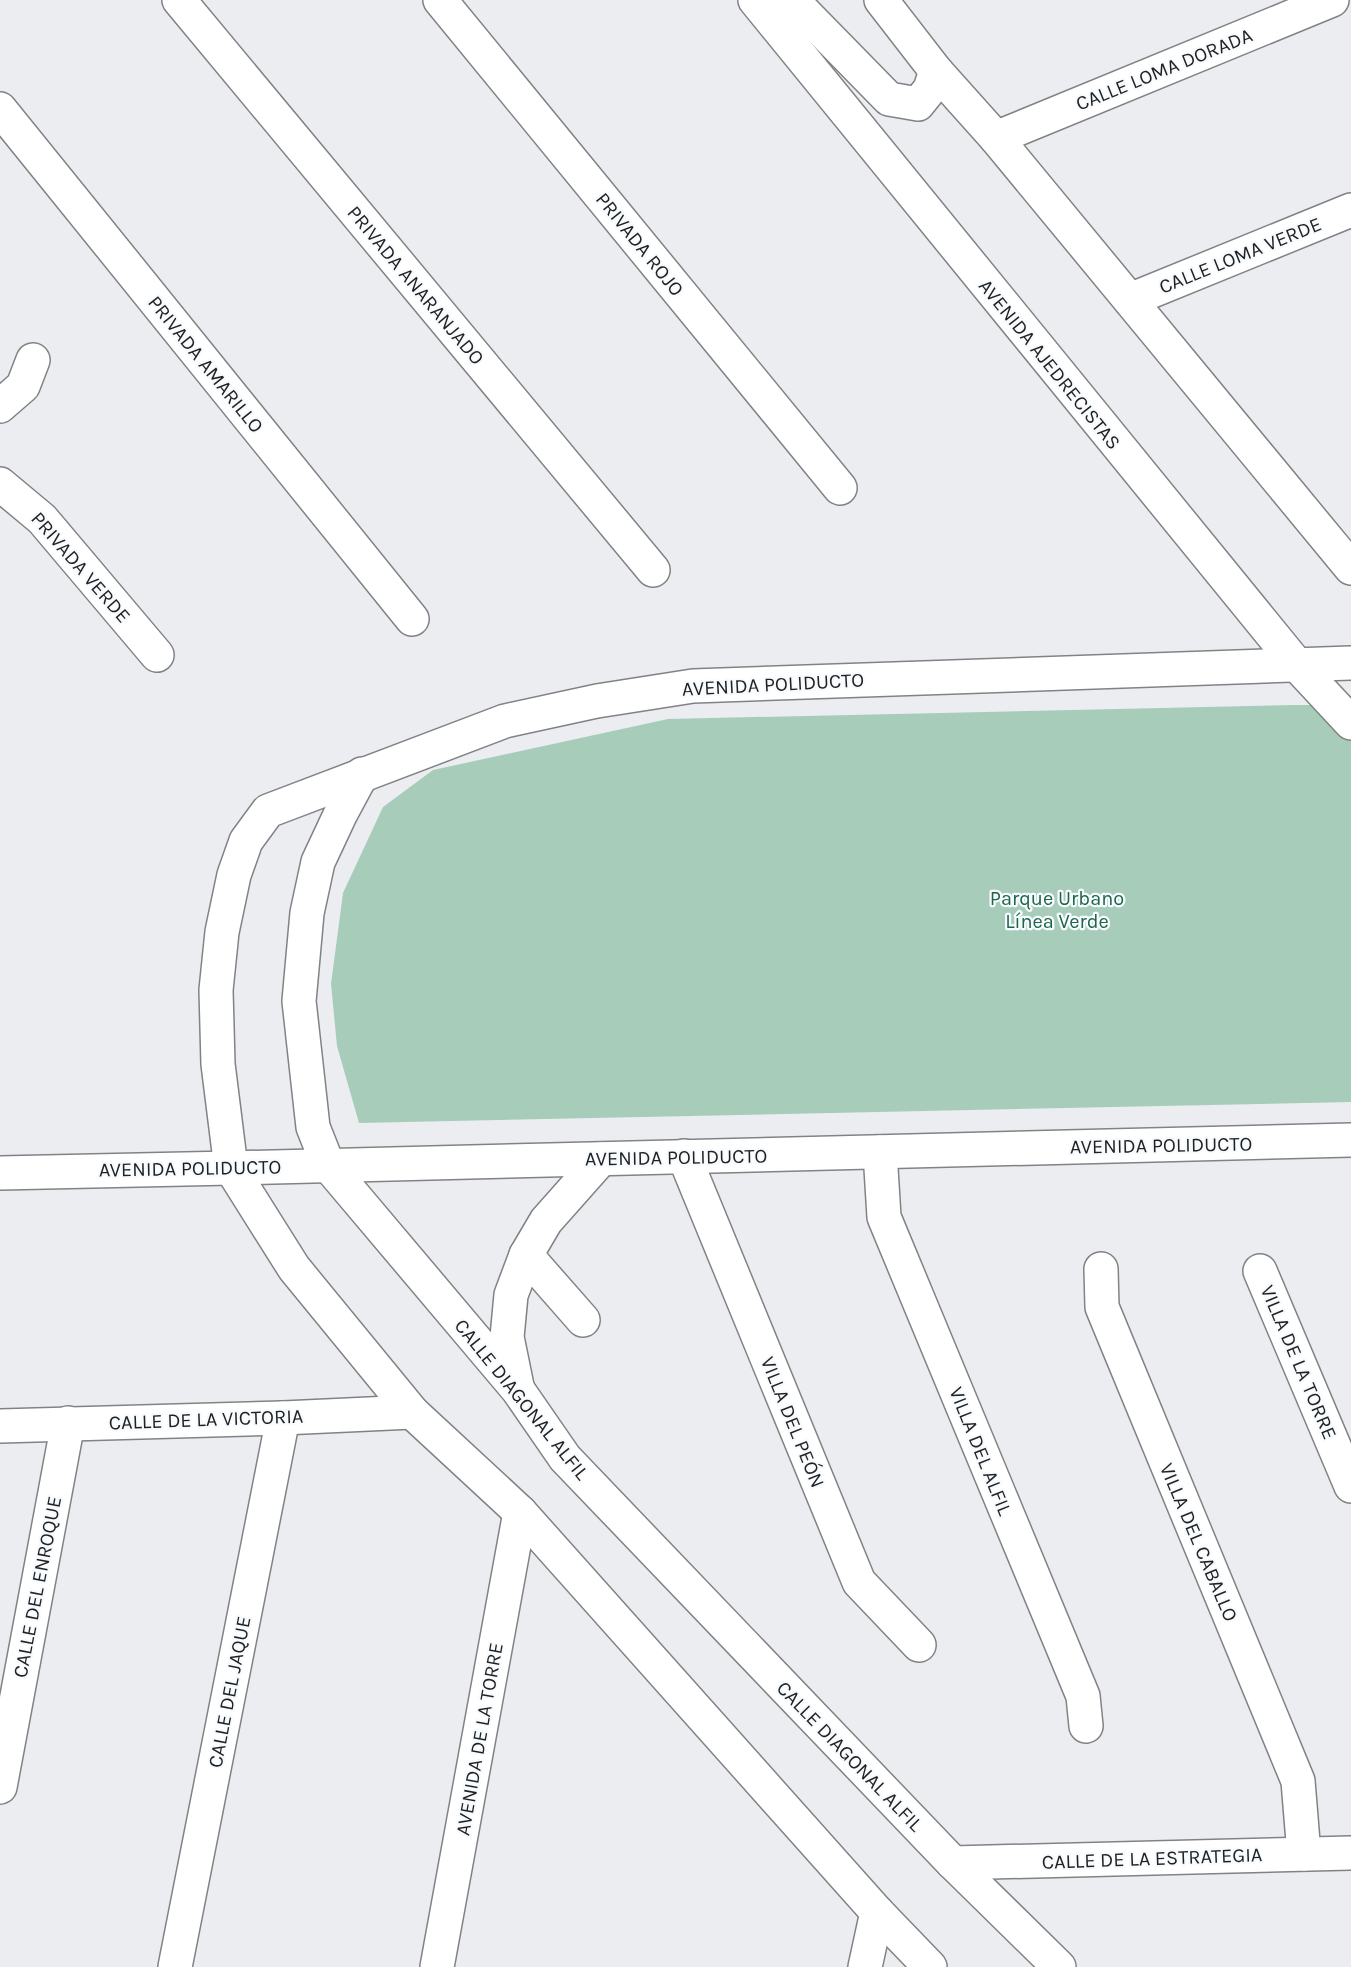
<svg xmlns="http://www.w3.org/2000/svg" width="1351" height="1967" font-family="Karla,sans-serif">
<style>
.green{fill:#a7cdba}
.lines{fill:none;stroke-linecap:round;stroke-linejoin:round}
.street-casing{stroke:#808386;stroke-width:36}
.secondary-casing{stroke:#808386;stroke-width:36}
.street{stroke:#fff;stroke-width:33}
.secondary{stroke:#fff;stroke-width:33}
.labels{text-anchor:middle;stroke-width:4.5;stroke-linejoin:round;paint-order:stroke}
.street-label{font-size:20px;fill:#1f2021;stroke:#f8fbfe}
.park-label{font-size:20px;fill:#1e6549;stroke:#f8fbfe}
</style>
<rect width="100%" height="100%" fill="#ebedf1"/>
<polygon class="green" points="1297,705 1351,705 1351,1102 359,1123 337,1046 331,984 343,893 383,807 433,770 668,719"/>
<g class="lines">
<g class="street-casing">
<g id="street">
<polyline points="179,0 653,570"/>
<polyline points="440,0 840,488"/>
<polyline points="0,109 412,619"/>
<polyline points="996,138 1332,0"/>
<polyline points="1130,300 1351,210"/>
<polyline points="0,406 23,386 33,360"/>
<polyline points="0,484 42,519 157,655"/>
<polyline points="880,1152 884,1217 1083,1696 1086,1726"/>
<polyline points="684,1156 859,1582 919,1645"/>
<polyline points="0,1173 231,1168"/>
<polyline points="526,1255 583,1320"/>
<polyline points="1101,1269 1102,1307 1298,1781 1304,1854"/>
<polyline points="1260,1271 1351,1486"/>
<polyline points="0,1426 283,1418 412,1412"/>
<polyline points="0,1787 68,1423"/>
<polyline points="953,1863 1351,1853"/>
<polyline points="175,1967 283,1418"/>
<polyline points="437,1967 520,1512"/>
<polyline points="865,1967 877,1912"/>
</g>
</g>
<g class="secondary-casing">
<g id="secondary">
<polyline points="755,0 1297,665 1351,723"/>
<polyline points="792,0 889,99 918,104 930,89 936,71"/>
<polyline points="881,0 936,71 996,138 1351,568"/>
<polyline points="362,774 340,815 318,862 307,913 299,1001 313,1127 328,1165 518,1390 565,1458 953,1863 1059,1967"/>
<polyline points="231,1168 1351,1140"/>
<polyline points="517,1386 507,1337 511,1295 526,1255 546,1221 601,1159"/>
<polyline points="930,1967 877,1912 520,1512 412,1412 294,1268 231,1168 218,1064 216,990 222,932 234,875 246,841 268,811 505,721 597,701 693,686 1351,663"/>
</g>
</g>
<use href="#street" class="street"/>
<use href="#secondary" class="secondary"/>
</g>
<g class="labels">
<g class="street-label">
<text transform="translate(1164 69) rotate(-22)" y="7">CALLE LOMA DORADA</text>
<text transform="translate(640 244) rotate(51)" y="7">PRIVADA ROJO</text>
<text transform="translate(1240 255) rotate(-22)" y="7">CALLE LOMA VERDE</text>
<text transform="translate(416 285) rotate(50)" y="7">PRIVADA ANARANJADO</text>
<text transform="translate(206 364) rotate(51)" y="7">PRIVADA AMARILLO</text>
<text transform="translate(1050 364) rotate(51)" y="7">AVENIDA AJEDRECISTAS</text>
<text transform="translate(81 567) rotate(49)" y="7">PRIVADA VERDE</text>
<text transform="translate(773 684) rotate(-3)" y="7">AVENIDA POLIDUCTO</text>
<text transform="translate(1161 1145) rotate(-1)" y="7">AVENIDA POLIDUCTO</text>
<text transform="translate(676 1157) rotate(-1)" y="7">AVENIDA POLIDUCTO</text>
<text transform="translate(190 1168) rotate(-1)" y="7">AVENIDA POLIDUCTO</text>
<text transform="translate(1299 1362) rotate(67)" y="7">VILLA DE LA TORRE</text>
<text transform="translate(522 1399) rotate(51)" y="7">CALLE DIAGONAL ALFIL</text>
<text transform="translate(206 1419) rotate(-2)" y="7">CALLE DE LA VICTORIA</text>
<text transform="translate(793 1422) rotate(68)" y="7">VILLA DEL PEÓN</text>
<text transform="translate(981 1451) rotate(68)" y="7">VILLA DEL ALFIL</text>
<text transform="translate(1199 1542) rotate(67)" y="7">VILLA DEL CABALLO</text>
<text transform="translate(37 1587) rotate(-79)" y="7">CALLE DEL ENROQUE</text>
<text transform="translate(229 1692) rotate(-79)" y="7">CALLE DEL JAQUE</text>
<text transform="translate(479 1739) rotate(-80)" y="7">AVENIDA DE LA TORRE</text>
<text transform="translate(850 1756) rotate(46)" y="7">CALLE DIAGONAL ALFIL</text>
<text transform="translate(1152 1858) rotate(-2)" y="7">CALLE DE LA ESTRATEGIA</text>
</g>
<g class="park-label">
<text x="1057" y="905">Parque Urbano<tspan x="1057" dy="23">Línea Verde</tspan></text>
</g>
</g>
</svg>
